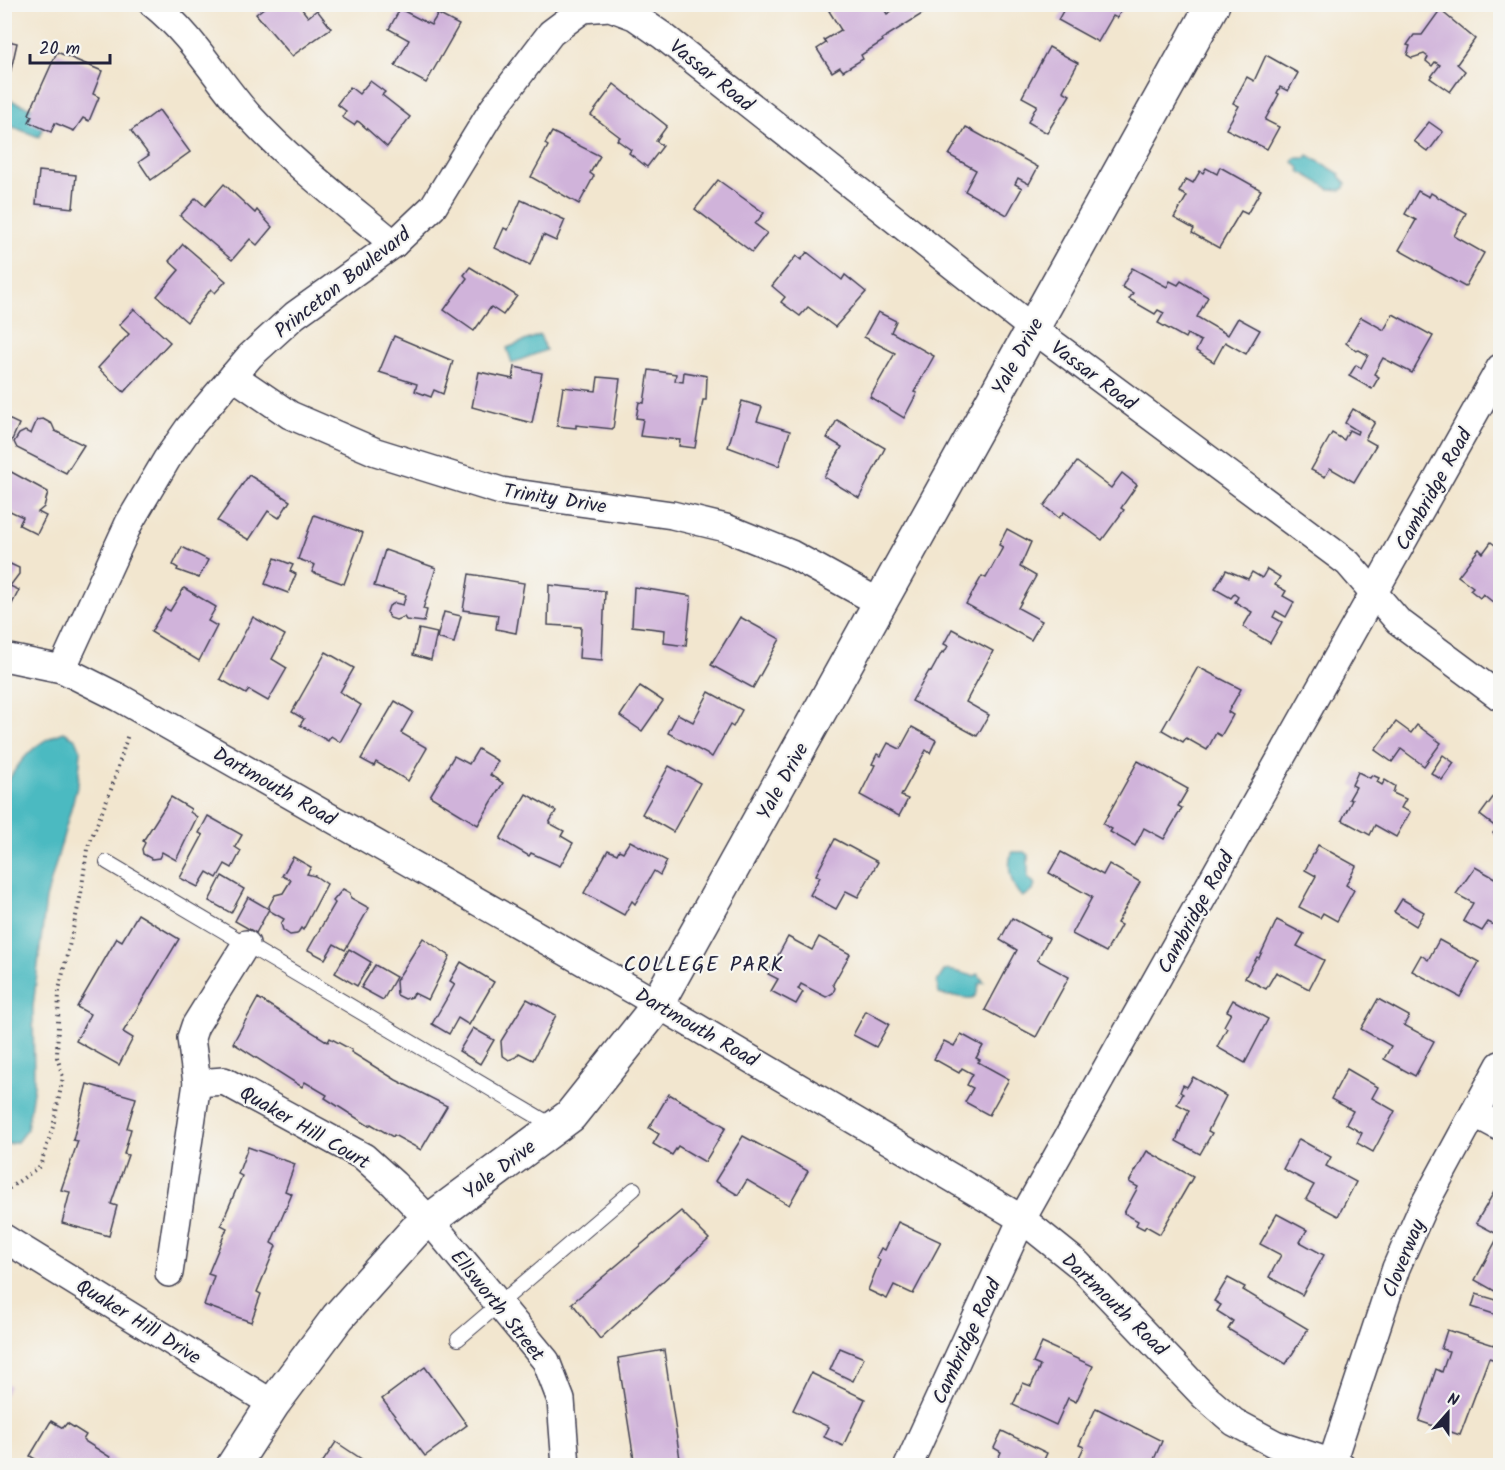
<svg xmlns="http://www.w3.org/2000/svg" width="1505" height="1470" font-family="Kalam,sans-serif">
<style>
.water{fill:#4bbac1;stroke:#366e7e;stroke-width:1.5}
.building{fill:#d0b3da}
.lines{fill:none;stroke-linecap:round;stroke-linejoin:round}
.service-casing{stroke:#413f51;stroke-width:16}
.minor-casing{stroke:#413f51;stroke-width:30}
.tertiary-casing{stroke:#413f51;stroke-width:36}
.path{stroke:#413f51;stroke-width:4;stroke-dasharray:1.5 4.5;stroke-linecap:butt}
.service{stroke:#fff;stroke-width:14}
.minor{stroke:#fff;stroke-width:27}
.tertiary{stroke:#fff;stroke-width:33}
.labels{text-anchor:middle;stroke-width:4.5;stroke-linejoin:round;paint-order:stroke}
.street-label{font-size:20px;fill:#22223b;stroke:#f6f6f2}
.neighbourhood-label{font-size:21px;letter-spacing:1.5px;fill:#22223b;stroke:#f6f6f2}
</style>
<rect width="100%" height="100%" fill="#f6f6f2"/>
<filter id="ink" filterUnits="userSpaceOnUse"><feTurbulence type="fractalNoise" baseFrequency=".0167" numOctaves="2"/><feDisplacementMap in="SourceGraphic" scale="12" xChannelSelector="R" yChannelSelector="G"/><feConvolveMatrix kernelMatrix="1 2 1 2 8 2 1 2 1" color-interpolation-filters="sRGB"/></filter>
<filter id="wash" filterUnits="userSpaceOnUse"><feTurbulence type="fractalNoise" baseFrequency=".008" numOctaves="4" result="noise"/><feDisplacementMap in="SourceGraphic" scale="24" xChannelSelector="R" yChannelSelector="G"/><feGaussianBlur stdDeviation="1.35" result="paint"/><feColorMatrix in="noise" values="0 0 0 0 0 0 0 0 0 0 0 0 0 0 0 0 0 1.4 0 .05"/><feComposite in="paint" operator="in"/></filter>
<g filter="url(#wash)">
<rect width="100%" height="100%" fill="#f2e6cf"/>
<g class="water">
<polygon points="4,98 48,114 39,137 5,124"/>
<polygon points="1308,155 1340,174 1339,176 1346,183 1345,188 1341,190 1330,189 1299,171 1300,168 1293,162 1295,158 1306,158"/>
<polygon points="540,335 546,350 512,363 507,348"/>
<path d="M64 732 76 739 81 751 78 783 46 899 33 1007 34 1085 27 1129 17 1142 5 1145V786C19 761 35 741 64 732Z"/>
<path d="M1012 852H1024L1028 855V877L1035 884 1033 891 1022 897C1011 887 1006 865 1012 852Z"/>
<path d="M949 970 974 976 978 974 984 982 979 984C977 1005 967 997 954 996 948 996 945 996 939 994L937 982 944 971Z"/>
</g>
<g id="blocks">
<g class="building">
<polygon points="269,4 298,4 308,17 317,10 331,28 292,56 256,14"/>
<polygon points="839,4 881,4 887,14 895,9 893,4 938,4 882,39 883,41 861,55 863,59 843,71 840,67 832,72 817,49 826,43 824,40 841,30 829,11"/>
<polygon points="1067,4 1119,4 1122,9 1117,18 1113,16 1098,42 1058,20"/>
<polygon points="400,9 431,25 438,14 459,25 426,83 395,66 409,40 389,29"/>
<polygon points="1440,10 1475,39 1457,64 1465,71 1450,92 1430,78 1440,65 1435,62 1432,66 1426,61 1428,57 1424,54 1412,58 1407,55 1410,46 1407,45 1414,35 1422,35"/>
<polygon points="4,40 17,43 6,92 4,92"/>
<polygon points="1049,47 1078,63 1063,91 1070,95 1047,133 1028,122 1037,105 1022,97"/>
<polygon points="57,52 102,71 93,94 99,97 89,121 83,118 74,131 55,123 51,132 29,122 32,116 29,114"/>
<polygon points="1266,55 1298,73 1288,91 1280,87 1277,93 1279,94 1265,120 1279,127 1267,149 1226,129 1239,106 1233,103 1247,77 1254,81"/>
<polygon points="370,81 385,92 382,95 410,117 387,147 359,122 357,121 354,125 342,117 346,111 337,104 350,87 359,94"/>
<polygon points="614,84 667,126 656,141 663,146 647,167 629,153 631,150 617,140 620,137 591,115"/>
<polygon points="159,110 190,152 151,180 139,162 149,155 131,131"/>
<polygon points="1429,122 1443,132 1428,152 1414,141"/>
<polygon points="966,127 1038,167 1029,184 1018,178 1015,184 1022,188 1007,215 965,191 976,170 949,155"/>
<polygon points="552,132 600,156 590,173 594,176 579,204 531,177 548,146 545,144"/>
<polygon points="1220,167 1261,190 1247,214 1241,211 1219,248 1192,233 1194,229 1174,218 1187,196 1179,192 1186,179 1193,183 1200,171 1203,173 1206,168 1217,174"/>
<polygon points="39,171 76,175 73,208 36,204"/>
<polygon points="718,180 764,213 755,224 767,233 752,252 695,209"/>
<polygon points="224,184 255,213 257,210 272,227 257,245 250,239 232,260 180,216 196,198 205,206"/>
<polygon points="1418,191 1429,197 1431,193 1466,213 1454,236 1484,253 1465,287 1399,250 1416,220 1405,214"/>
<polygon points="521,200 565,220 556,241 543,235 530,265 495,248 504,228 508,230"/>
<polygon points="183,244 226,281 215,293 211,289 187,322 157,296 179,270 169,261"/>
<polygon points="807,252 842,280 845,275 866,292 835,327 808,307 800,316 781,302 785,297 772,286 796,256 801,260"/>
<polygon points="470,267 517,296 503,315 491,307 474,331 444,310 467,278 464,275"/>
<polygon points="1132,268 1167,287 1170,281 1178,285 1181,281 1208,297 1197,317 1228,335 1238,318 1260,330 1246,354 1225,342 1214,362 1196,351 1201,341 1187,334 1185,338 1158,323 1164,313 1158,310 1155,314 1129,299 1133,293 1122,287"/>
<polygon points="134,309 170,342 124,392 98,368 129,334 119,325"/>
<polygon points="878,312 896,321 891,332 934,356 914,392 917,393 904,418 870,397 895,353 864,337"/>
<polygon points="1393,314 1433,336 1412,373 1383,358 1374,374 1379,377 1372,389 1349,376 1356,365 1361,368 1368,355 1359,350 1356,351 1346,343 1361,317 1384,330"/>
<polygon points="394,336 453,361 443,394 434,390 431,397 415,391 417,384 379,372"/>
<polygon points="515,367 542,373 532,423 472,407 479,372 513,379"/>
<polygon points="649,370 676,374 675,381 683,382 684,372 707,376 706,400 703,400 695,448 679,446 680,440 640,436 643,419 636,418 639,402 644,403"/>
<polygon points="598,377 620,379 613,429 576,425 576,428 557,426 563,387 596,391"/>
<polygon points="742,401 762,407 757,421 790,431 779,466 728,447"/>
<polygon points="1353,409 1375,422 1365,439 1376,445 1354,482 1330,468 1325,477 1311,470 1332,433 1344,440 1349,430 1357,434 1358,431 1345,423"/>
<polygon points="4,417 19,424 8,449 4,447"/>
<polygon points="43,419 52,424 55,431 84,445 66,473 17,448 14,442 19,434 25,431 31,434 37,420"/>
<polygon points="837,420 885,448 859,498 824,477 842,447 827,438"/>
<polygon points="1077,462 1111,488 1122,473 1137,485 1121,508 1124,510 1102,540 1064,512 1059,518 1044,506"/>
<polygon points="4,468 48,492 44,507 38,512 46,516 37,534 19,525 23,517 6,509 4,513"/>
<polygon points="249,475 290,501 279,518 268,511 249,540 217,521"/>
<polygon points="314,515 363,533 344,584 312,572 315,565 298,559"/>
<polygon points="1007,529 1031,542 1020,567 1036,576 1018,608 1042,621 1031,640 966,604 982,576 986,578 1003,547 999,545"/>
<polygon points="1491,542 1500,549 1500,608 1483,594 1480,598 1470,590 1473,587 1458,576 1479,549 1483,553"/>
<polygon points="182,547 208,560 199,578 177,570 178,568 173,565"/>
<polygon points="385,550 436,568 423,609 427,610 424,622 406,620 404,617 396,620 390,618 387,612 389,606 395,603 403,605 406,595 374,586"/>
<polygon points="275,558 293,565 290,571 296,574 288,593 265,584"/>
<polygon points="4,561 19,568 19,574 10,586 19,590 9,610 4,608"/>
<polygon points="1267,569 1280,577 1275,585 1286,591 1283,596 1294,602 1286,617 1276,611 1273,617 1282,622 1270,643 1243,627 1252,612 1235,602 1238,597 1234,594 1231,598 1215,589 1226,570 1248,579 1252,572 1262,578"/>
<polygon points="469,574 524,583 516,633 496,629 498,615 463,610"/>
<polygon points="549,585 605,591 602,660 579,658 581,627 548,625"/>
<polygon points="634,587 691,596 686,646 664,643 665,630 632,626"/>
<polygon points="184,588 216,607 208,621 217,626 199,661 151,632 165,608 170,611"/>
<polygon points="444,612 461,616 454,643 437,638"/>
<polygon points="253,617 285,635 272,659 287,668 268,701 249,690 246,694 220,679"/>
<polygon points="740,617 780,639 753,688 711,665"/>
<polygon points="419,629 437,633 431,660 413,655"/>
<polygon points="952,629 993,651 966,702 989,715 977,736 912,701 929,671 931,672 942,652 944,653 948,646 944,644"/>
<polygon points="326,652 354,668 340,692 361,705 340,742 331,736 328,741 300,725 304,719 292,712"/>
<polygon points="1198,667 1241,689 1228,712 1233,715 1221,736 1216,733 1207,750 1186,738 1183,742 1162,730"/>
<polygon points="640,686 663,701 642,731 620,716"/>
<polygon points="709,692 742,710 733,727 730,725 712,757 668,733 678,714 693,722"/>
<polygon points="395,701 413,712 401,733 427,748 408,781 376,762 374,766 361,759"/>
<polygon points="1396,722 1411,733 1417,725 1441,743 1424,766 1401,749 1392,762 1375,750"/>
<polygon points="912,727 936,740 930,753 926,750 901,796 908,799 899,816 860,795 875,765 872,764 877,754 881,756 888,743 900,749"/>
<polygon points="478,749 498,761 490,775 503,783 478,825 430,796 454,756 469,764"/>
<polygon points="1443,755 1454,763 1442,780 1431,773"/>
<polygon points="1138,761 1188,789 1178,806 1182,808 1164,839 1144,828 1135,846 1110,832 1112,829 1103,824"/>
<polygon points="669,766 700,783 673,832 642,814"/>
<polygon points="1358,772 1370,778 1372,775 1379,778 1377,782 1382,785 1385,780 1395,786 1393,793 1406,799 1401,808 1410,812 1396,837 1375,825 1370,835 1342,820 1352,800 1349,799 1356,787 1352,785"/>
<polygon points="1500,788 1500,838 1493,833 1497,828 1480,815"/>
<polygon points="526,794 556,811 549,823 564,831 561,836 573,843 560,866 531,853 529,856 500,839"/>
<polygon points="171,797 191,809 190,812 197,817 176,860 162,852 159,858 152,859 143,854 142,849 145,843 143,841"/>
<polygon points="208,816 242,835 235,847 241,851 232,868 225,864 217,878 207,872 198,887 180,878 203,835 199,833"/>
<polygon points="835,839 878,862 858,897 846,891 836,909 810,895 820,877 816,875"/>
<polygon points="630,841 667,861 660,875 654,871 635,904 632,901 624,915 584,893 608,850 617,854 619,850 623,852"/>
<polygon points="1318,845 1356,866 1346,885 1354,890 1337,921 1323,913 1320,918 1299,907 1316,876 1305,870"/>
<polygon points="1061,852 1103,875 1109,864 1140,882 1117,923 1121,925 1106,952 1072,934 1092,897 1049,873"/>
<polygon points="293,857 311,867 307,874 315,876 327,884 303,930 301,928 297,934 290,935 283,930 281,924 284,919 270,911 269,906 275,895 283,893 291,880 282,876"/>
<polygon points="1475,867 1500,881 1500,923 1498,927 1488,922 1482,931 1463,921 1473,903 1456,894"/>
<polygon points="222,876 244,889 231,913 209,901"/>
<polygon points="343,889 350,893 351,898 369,908 345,950 334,944 325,959 308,950 335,903 333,901"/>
<polygon points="248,897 269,909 256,933 235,921"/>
<polygon points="1402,899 1424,912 1416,926 1394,912"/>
<polygon points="138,914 179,939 123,1032 133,1038 119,1065 76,1041 90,1014 77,1007 117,938 122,941"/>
<polygon points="1012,918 1049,938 1037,960 1069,977 1036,1037 985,1010 1017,950 1000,940"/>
<polygon points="1277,920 1304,934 1297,946 1324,960 1309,989 1276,972 1266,989 1245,978 1257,957 1259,958"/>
<polygon points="788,937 812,950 819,937 850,954 833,984 835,988 833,993 826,997 801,984 798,989 803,992 796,1004 771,991 778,979 768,974"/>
<polygon points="423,938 450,956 428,1000 414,993 412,997 405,999 397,995 396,981"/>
<polygon points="1439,940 1479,962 1460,997 1412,971 1421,955 1428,960"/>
<polygon points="349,949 371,962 357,986 335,973"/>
<polygon points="461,962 494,982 469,1025 458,1018 449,1034 432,1024 455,984 450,981"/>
<polygon points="375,965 396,977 383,1000 361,988"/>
<polygon points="258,998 328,1042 330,1038 352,1050 351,1052 396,1080 447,1106 421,1150 394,1135 393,1137 371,1124 369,1126 325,1098 327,1095 305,1082 302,1087 233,1043"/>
<polygon points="527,999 556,1015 533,1060 519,1053 516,1057 509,1060 502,1055 501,1041"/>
<polygon points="1378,999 1409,1016 1404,1025 1434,1041 1415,1076 1384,1059 1391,1046 1361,1029"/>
<polygon points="1233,1000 1268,1019 1245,1063 1217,1047 1227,1028 1224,1026 1231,1013 1227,1011"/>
<polygon points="866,1011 889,1024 876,1047 853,1035"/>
<polygon points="473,1028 494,1040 480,1064 459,1051"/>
<polygon points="961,1034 983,1046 976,1058 980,1060 978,1062 1009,1079 989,1115 965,1102 973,1088 967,1085 973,1074 962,1068 959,1073 934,1059 944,1041 954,1046"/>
<polygon points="1347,1069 1378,1087 1372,1098 1395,1111 1373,1152 1357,1143 1362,1133 1346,1124 1353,1111 1331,1099"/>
<polygon points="1193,1077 1226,1096 1208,1131 1212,1133 1200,1154 1176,1141 1189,1110 1177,1104 1183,1094 1180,1092 1183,1085 1187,1087"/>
<polygon points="87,1084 136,1098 127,1128 131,1129 124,1154 128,1155 111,1204 117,1206 109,1236 62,1223 70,1192 61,1190 78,1141 73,1140"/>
<polygon points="669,1094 726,1127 705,1162 678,1146 672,1155 653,1144 659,1134 649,1128"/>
<polygon points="743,1136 808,1171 789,1205 747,1180 738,1195 715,1181"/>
<polygon points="1299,1139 1331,1157 1326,1166 1356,1182 1338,1216 1306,1199 1314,1185 1283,1169"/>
<polygon points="248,1147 295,1164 285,1191 292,1194 271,1243 276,1246 257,1292 261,1294 251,1322 204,1305 214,1276 208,1274 227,1228 221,1225 242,1176 238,1174"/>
<polygon points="1147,1151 1193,1177 1160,1234 1146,1226 1144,1229 1136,1225 1138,1221 1124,1213 1138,1187 1129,1182"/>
<polygon points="1494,1192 1500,1196 1500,1294 1475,1280 1499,1235 1476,1223"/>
<polygon points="681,1211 709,1239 600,1339 572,1303"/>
<polygon points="1277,1214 1307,1230 1300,1242 1324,1255 1302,1295 1269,1277 1281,1255 1260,1244"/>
<polygon points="898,1222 941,1242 913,1294 894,1285 887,1299 868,1290 880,1260 876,1258 881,1248 885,1250"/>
<polygon points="1228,1278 1245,1287 1243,1290 1308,1329 1286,1364 1228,1329 1233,1321 1217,1311 1221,1305 1214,1301"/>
<polygon points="1476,1294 1500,1301 1500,1316 1472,1307"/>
<polygon points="1447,1330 1500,1347 1496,1360 1489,1358 1460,1435 1419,1421 1436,1369 1442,1372 1449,1351 1441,1349"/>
<polygon points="1042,1343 1093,1366 1076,1402 1068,1398 1056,1425 1013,1405 1023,1383 1031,1386 1040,1366 1033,1363"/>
<polygon points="840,1348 864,1358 853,1381 830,1370"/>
<polygon points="664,1350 681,1466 635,1466 618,1358"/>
<polygon points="425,1367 467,1425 425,1456 382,1399"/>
<polygon points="811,1373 865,1399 843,1446 824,1437 829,1427 793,1410"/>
<polygon points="4,1382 10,1386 4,1396"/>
<polygon points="1096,1408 1162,1441 1151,1466 1075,1466 1084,1447 1079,1445"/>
<polygon points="51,1421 63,1428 67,1423 86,1435 83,1440 124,1466 34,1466 37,1460 30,1456"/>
<polygon points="1002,1431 1047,1453 1041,1466 995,1466 1001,1452 994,1448"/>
<polygon points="336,1442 372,1466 320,1466"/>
</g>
</g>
</g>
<g filter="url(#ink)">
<use href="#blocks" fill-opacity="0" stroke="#413f51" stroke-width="1.5"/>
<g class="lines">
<g class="service-casing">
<g id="service">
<polyline points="107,862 555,1127"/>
<polyline points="458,1339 634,1189"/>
</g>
</g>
<g class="minor-casing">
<g id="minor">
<path d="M153 4C193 36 216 79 249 116 293 164 345 203 394 244"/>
<polyline points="233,376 290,415 376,452 501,491 672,515 726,528 791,554 882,604"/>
<polyline points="4,657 62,669 120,698 635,991 1022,1219 1078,1264 1204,1396 1234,1422 1275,1444 1342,1466"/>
<polyline points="62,669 129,523 167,459 188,429 250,356 295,315 394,244 433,207 493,109 551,33 583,9 610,7 634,16 663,36 1032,328 1348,563 1398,621 1500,697"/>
<polyline points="197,1083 224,1081 364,1157 394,1184 430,1221 546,1361 561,1400 566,1466"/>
<polyline points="1474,1113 1500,1127"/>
<polyline points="4,1238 273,1404"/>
<polyline points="169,1273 197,1083 191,1038 195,1026 246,944"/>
<polyline points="1332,1462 1396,1268 1422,1209 1500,1065"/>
<polyline points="908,1466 1022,1219 1500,368"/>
</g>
</g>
<g class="tertiary-casing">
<polyline id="tertiary" points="233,1466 273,1404 338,1317 415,1231 570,1116 652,1013 1213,4"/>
</g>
<polyline class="path" points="4,1192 40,1166 53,1127 63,1077 57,1057 59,990 81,894 87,849 112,787 128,734"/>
<use href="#service" class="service"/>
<use href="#minor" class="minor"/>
<use href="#tertiary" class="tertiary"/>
</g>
</g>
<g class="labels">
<g class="street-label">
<text transform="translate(712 75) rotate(39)" y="7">Vassar Road</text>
<text transform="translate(342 282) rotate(-38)" y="7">Princeton Boulevard</text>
<text transform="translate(1017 356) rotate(-61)" y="7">Yale Drive</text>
<text transform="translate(1094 375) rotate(37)" y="7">Vassar Road</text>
<text transform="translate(1433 489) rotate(-61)" y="7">Cambridge Road</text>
<text transform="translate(555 498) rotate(9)" y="7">Trinity Drive</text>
<text transform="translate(782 781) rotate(-61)" y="7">Yale Drive</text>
<text transform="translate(275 786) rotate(30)" y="7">Dartmouth Road</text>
<text transform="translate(1195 912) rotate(-61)" y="7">Cambridge Road</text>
<text transform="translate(697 1027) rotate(30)" y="7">Dartmouth Road</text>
<text transform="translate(305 1127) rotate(30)" y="7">Quaker Hill Court</text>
<text transform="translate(499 1169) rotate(-37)" y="7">Yale Drive</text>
<text transform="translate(1403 1258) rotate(-68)" y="7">Cloverway</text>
<text transform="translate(1115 1304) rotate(44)" y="7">Dartmouth Road</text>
<text transform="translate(498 1305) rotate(51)" y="7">Ellsworth Street</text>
<text transform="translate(139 1321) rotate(32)" y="7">Quaker Hill Drive</text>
<text transform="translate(966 1341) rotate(-65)" y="7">Cambridge Road</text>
</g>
<g class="neighbourhood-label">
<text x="704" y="971">COLLEGE PARK</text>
</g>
</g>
<rect width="1505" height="1470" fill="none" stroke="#f6f6f2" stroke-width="24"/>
<g transform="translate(1448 1413) rotate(21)" stroke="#f6f6f2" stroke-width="4.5" paint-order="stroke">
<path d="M0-4.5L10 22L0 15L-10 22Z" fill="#22223b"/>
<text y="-9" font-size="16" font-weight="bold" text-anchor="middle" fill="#22223b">N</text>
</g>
<path d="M30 54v9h80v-9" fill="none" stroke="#22223b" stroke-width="3"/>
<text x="39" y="54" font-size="18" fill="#22223b" stroke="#f6f6f2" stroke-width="4.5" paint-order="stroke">20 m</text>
</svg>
